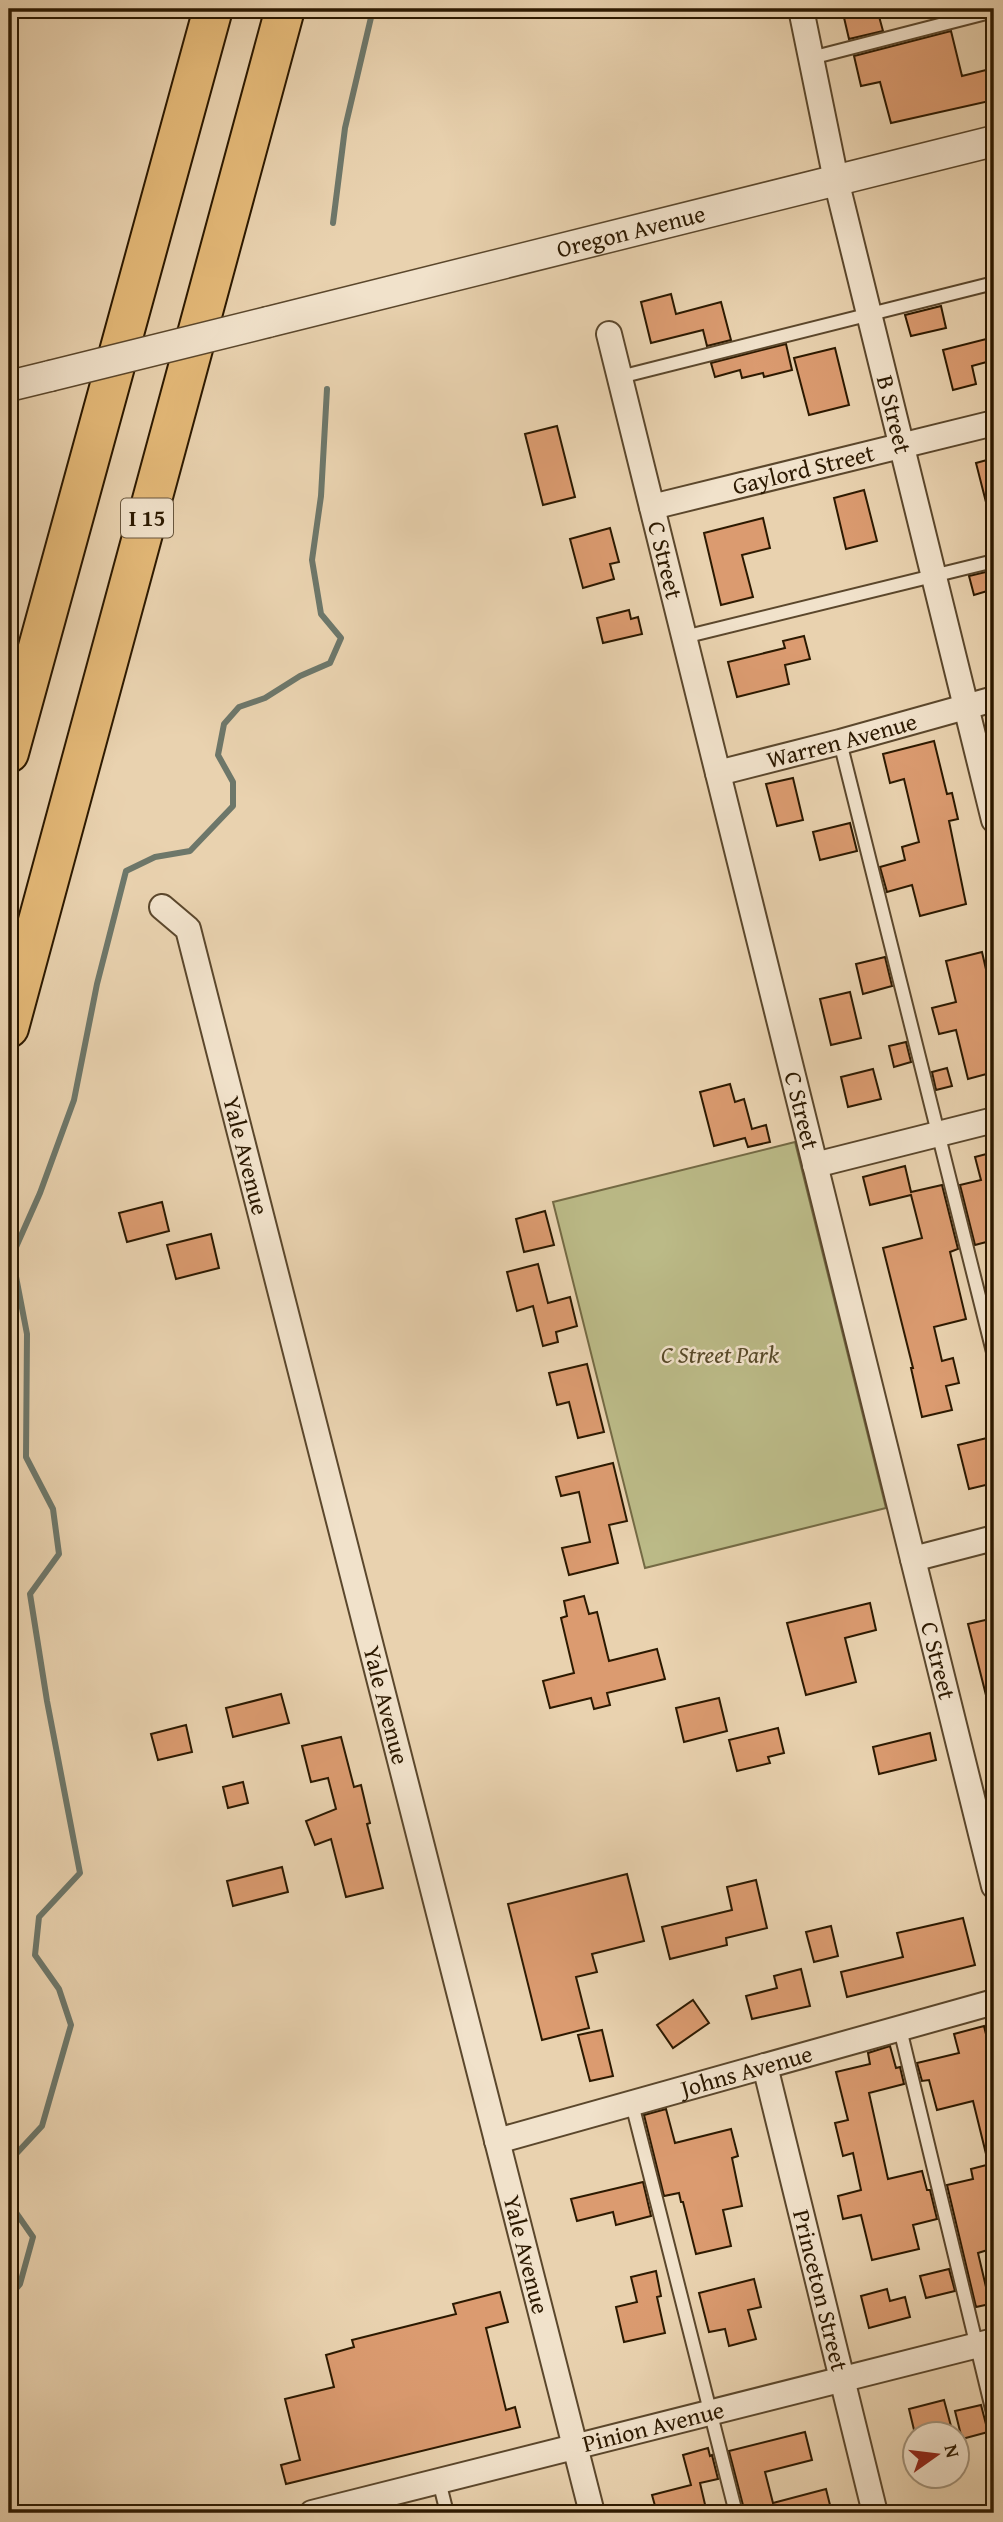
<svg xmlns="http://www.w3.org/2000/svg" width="1003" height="2522" font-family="'Gentium Book Plus',serif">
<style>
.green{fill:#bbba87;stroke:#746a44;stroke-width:2}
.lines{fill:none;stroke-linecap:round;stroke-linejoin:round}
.stream{stroke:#6d776a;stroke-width:6}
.building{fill:#db9b70;stroke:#2c1900;stroke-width:2}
.service-casing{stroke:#5b472c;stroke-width:16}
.minor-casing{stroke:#5b472c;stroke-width:28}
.tertiary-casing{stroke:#5b472c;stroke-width:33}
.motorway-casing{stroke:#2c1900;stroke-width:42}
.service{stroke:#f1e2cb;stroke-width:12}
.minor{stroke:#f1e2cb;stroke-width:24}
.tertiary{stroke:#f1e2cb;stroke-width:30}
.motorway{stroke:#e4b978;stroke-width:38}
.tertiary-bridge-casing{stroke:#5b472c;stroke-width:33;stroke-linecap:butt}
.tertiary-bridge{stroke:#f1e2cb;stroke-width:30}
.labels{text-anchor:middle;stroke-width:5;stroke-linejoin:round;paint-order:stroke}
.shield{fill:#f1e2cb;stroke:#67553d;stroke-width:2}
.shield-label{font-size:23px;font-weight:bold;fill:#2c1900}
.street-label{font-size:24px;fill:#2c1900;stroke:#f1e2cb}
.park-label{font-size:24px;font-style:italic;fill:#574928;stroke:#f1e2cb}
</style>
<rect width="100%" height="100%" fill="#e9d2af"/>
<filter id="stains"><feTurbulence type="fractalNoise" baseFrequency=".00286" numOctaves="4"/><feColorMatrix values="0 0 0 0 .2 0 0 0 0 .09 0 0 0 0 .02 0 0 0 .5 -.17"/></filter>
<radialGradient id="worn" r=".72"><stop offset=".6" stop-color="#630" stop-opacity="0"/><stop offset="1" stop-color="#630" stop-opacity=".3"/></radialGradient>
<polygon class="green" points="795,1142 886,1508 645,1568 553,1202"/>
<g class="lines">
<g class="stream">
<polyline points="333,223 345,128 373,9"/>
<polyline points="9,2297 20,2284 33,2237 10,2204 16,2154 42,2126 71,2025 59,1989 35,1955 39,1917 80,1873 47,1701 30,1594 59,1554 53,1509 26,1457 27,1334 12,1256 40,1193 74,1100 97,984 126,871 155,857 190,851 233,806 233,782 218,755 224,724 239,707 265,698 300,676 330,663 341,638 321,614 312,560 321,496 327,389"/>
</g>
</g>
<g class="building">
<polygon points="842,9 877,9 883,31 849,39"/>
<polygon points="951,31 962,76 994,68 994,100 891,123 880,82 861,86 854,56"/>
<polygon points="671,294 676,314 721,302 731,340 707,346 703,330 651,343 641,302"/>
<polygon points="941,306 946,328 911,336 905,315"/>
<polygon points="994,337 994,360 972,366 976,384 953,390 943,350"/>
<polygon points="786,344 792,370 764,377 763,373 742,378 740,370 715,377 711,363"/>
<polygon points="835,348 849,405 809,415 794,358"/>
<polygon points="557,426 575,497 543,505 525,434"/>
<polygon points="994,458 994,510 988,510 976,463"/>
<polygon points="864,490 877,541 846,549 834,498"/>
<polygon points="763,518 770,548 742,555 753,597 721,605 704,533"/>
<polygon points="610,528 619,562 610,564 614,579 583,588 570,539"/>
<polygon points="994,570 994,589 974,595 969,576"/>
<polygon points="629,610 631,619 638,617 642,634 603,643 597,618"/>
<polygon points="804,636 810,659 785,665 789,684 737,697 728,662 785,648 783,641"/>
<polygon points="934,741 947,794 952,793 958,819 949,821 966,904 920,916 912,885 887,892 880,867 905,860 902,847 919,842 904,779 890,783 883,754"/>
<polygon points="793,778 803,820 777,826 766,784"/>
<polygon points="850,823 857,851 820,860 813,832"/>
<polygon points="982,952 994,1004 994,1072 968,1079 956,1030 939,1034 932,1008 956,1002 946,961"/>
<polygon points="885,957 892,986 863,994 856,964"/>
<polygon points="850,992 861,1038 831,1045 820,999"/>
<polygon points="906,1042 911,1062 894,1067 889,1046"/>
<polygon points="947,1068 952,1086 936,1090 932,1072"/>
<polygon points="873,1069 881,1099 848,1107 841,1077"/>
<polygon points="730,1084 735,1102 744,1099 752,1129 766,1125 770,1142 748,1147 745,1138 714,1146 700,1092"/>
<polygon points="994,1152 994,1240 975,1245 960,1185 981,1180 975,1157"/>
<polygon points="905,1166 911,1192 942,1185 958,1249 950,1252 966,1319 934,1327 942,1361 953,1358 959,1383 946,1386 952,1410 922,1417 911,1368 913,1368 883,1248 922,1238 911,1195 870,1205 863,1177"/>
<polygon points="162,1202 169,1231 127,1242 119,1213"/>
<polygon points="545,1211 554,1245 524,1252 516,1219"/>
<polygon points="211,1234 219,1268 176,1279 167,1245"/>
<polygon points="538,1264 548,1303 570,1297 577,1326 556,1332 558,1342 543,1346 533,1306 517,1311 507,1272"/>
<polygon points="587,1364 604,1432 578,1438 569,1402 557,1405 549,1373"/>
<polygon points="987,1438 994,1467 994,1483 969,1489 958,1445"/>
<polygon points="613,1463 627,1521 609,1525 618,1563 569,1575 562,1548 590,1542 579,1492 561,1496 556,1477"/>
<polygon points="584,1596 589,1614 597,1612 609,1661 657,1649 665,1679 607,1693 610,1705 594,1709 591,1698 550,1708 543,1681 574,1673 561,1618 567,1616 564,1601"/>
<polygon points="870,1603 876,1630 845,1638 856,1682 806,1695 787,1623"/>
<polygon points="994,1618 994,1702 988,1703 968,1624"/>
<polygon points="281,1694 289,1723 233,1737 226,1708"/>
<polygon points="719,1698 727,1731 684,1742 676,1708"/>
<polygon points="186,1725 192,1752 158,1760 151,1734"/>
<polygon points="778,1728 784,1753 768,1757 770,1763 737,1771 729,1740"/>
<polygon points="930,1733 936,1760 879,1774 873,1747"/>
<polygon points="341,1737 354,1787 361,1785 370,1823 367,1824 383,1888 346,1897 331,1839 315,1845 306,1821 336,1809 328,1778 311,1782 302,1746"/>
<polygon points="243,1782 248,1803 228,1808 223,1787"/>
<polygon points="282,1867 288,1892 233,1906 227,1881"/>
<polygon points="627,1874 644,1941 592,1954 597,1972 576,1977 589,2028 542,2040 508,1904"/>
<polygon points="756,1880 767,1928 726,1938 727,1945 670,1959 662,1927 732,1910 727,1887"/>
<polygon points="963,1918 975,1965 847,1997 841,1972 903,1957 897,1933"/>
<polygon points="831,1926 838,1956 814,1962 806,1932"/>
<polygon points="801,1969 810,2006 752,2019 746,1996 777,1988 774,1976"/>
<polygon points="693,2000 709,2023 673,2048 657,2025"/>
<polygon points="984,2026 994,2067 994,2161 988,2162 973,2101 937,2110 929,2080 922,2081 917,2063 959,2053 954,2034"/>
<polygon points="602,2030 613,2076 590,2081 578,2035"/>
<polygon points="890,2046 896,2068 900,2067 904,2084 869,2093 888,2179 922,2171 927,2190 930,2190 937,2219 913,2225 919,2249 872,2260 861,2215 843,2219 838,2196 861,2190 853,2153 843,2156 835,2123 848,2120 836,2072 870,2064 868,2053"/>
<polygon points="666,2109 675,2143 731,2129 738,2156 732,2158 742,2206 723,2210 731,2246 696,2254 683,2202 681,2202 679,2193 664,2196 644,2115"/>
<polygon points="994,2163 994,2192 987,2194 994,2225 994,2248 978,2253 990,2304 976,2307 947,2185 973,2179 971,2169"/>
<polygon points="643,2182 651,2216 616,2225 613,2212 577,2221 571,2199"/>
<polygon points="949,2269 955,2291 926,2298 920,2276"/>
<polygon points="656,2271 661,2296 657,2297 665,2333 624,2342 616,2307 637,2302 631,2277"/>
<polygon points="754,2279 761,2307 748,2310 756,2339 729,2346 725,2329 709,2332 699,2293"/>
<polygon points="887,2289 890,2301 905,2297 910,2317 869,2328 861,2296"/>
<polygon points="500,2292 508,2322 486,2328 506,2410 515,2407 520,2427 286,2484 281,2465 300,2460 285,2399 334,2387 326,2355 354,2347 352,2340 456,2314 453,2304"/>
<polygon points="944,2400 951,2426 915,2434 909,2409"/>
<polygon points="981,2405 988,2432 962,2439 955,2411"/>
<polygon points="805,2432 812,2460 765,2472 773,2503 826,2489 832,2513 745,2513 729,2451"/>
<polygon points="708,2448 710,2456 712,2455 718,2479 700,2483 707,2513 657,2513 652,2495 691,2485 683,2455"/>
</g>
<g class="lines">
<g class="service-casing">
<g id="service">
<polyline points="811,58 994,11"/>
<polyline points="620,377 994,283"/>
<polyline points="684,637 994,561"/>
<polyline points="840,742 994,1356"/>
<polyline points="900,2029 994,2417"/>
<polyline points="632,2104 736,2513"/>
<polyline points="439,2481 447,2513"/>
</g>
</g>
<g class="minor-casing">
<g id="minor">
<path id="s1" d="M801 9 836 180 994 820"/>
<path id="s2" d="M609 334 994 1886"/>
<path id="s3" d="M652 507 994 423"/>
<path id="s4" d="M718 773 840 742 994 699"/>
<path id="s5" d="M162 907 188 929 592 2513"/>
<polyline points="815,1165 994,1120"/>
<polyline points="913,1559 994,1538"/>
<path id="s6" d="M765 2066 875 2513"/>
<path id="s7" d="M497 2141 994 2002"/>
<path id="s8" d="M312 2513 994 2341"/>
</g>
</g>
<g class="tertiary-casing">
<g id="tertiary">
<path id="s9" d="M268 322 994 141"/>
<polyline points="9,386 50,376"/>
</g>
</g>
<g class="motorway-casing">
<g id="motorway">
<polyline points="9,753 213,9"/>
<polyline points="9,1028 285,9"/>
</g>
</g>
<use href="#service" class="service"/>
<use href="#minor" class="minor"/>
<use href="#tertiary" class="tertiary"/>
<use href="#motorway" class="motorway"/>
<g class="tertiary-bridge-casing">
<polyline id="tertiary-bridge" points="50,376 268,322"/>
</g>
<use href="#tertiary-bridge" class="tertiary-bridge"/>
</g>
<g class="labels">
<rect class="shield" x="121" y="498.5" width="52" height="39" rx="5"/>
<g class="shield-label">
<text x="147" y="526">I 15</text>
</g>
<g class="street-label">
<text dy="8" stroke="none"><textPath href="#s9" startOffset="374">Oregon Avenue</textPath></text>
<text dy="8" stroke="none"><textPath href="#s1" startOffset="416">B Street</textPath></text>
<text dy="8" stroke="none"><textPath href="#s3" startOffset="156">Gaylord Street</textPath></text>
<text dy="8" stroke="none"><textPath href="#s2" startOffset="233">C Street</textPath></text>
<text dy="8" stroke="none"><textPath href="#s4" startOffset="128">Warren Avenue</textPath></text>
<text dy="8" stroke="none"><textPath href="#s2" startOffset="800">C Street</textPath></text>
<text dy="8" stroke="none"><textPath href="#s5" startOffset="268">Yale Avenue</textPath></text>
<text dy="8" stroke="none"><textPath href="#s2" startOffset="1367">C Street</textPath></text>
<text dy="8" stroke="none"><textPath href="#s5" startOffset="835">Yale Avenue</textPath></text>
<text dy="8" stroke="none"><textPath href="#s7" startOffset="259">Johns Avenue</textPath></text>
<text dy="8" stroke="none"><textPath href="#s5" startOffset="1402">Yale Avenue</textPath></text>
<text dy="8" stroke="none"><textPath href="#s6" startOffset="231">Princeton Street</textPath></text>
<text dy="8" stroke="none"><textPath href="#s8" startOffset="352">Pinion Avenue</textPath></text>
</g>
<g class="park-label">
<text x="720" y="1363">C Street Park</text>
</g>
</g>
<rect width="1003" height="2522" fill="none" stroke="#e9d2af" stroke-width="35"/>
<rect x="10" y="10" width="982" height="2501" fill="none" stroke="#2c1900" stroke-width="3.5"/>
<rect x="18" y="18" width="968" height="2487" fill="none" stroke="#2c1900" stroke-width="2"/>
<g transform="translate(936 2455) rotate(76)"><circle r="33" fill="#f1e2cb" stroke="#a2927a" stroke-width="2"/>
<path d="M0-5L12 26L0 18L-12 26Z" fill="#8f2418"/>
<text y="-10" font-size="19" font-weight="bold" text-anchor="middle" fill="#2c1900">N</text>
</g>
<rect width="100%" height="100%" filter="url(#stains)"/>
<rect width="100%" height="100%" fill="url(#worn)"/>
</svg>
